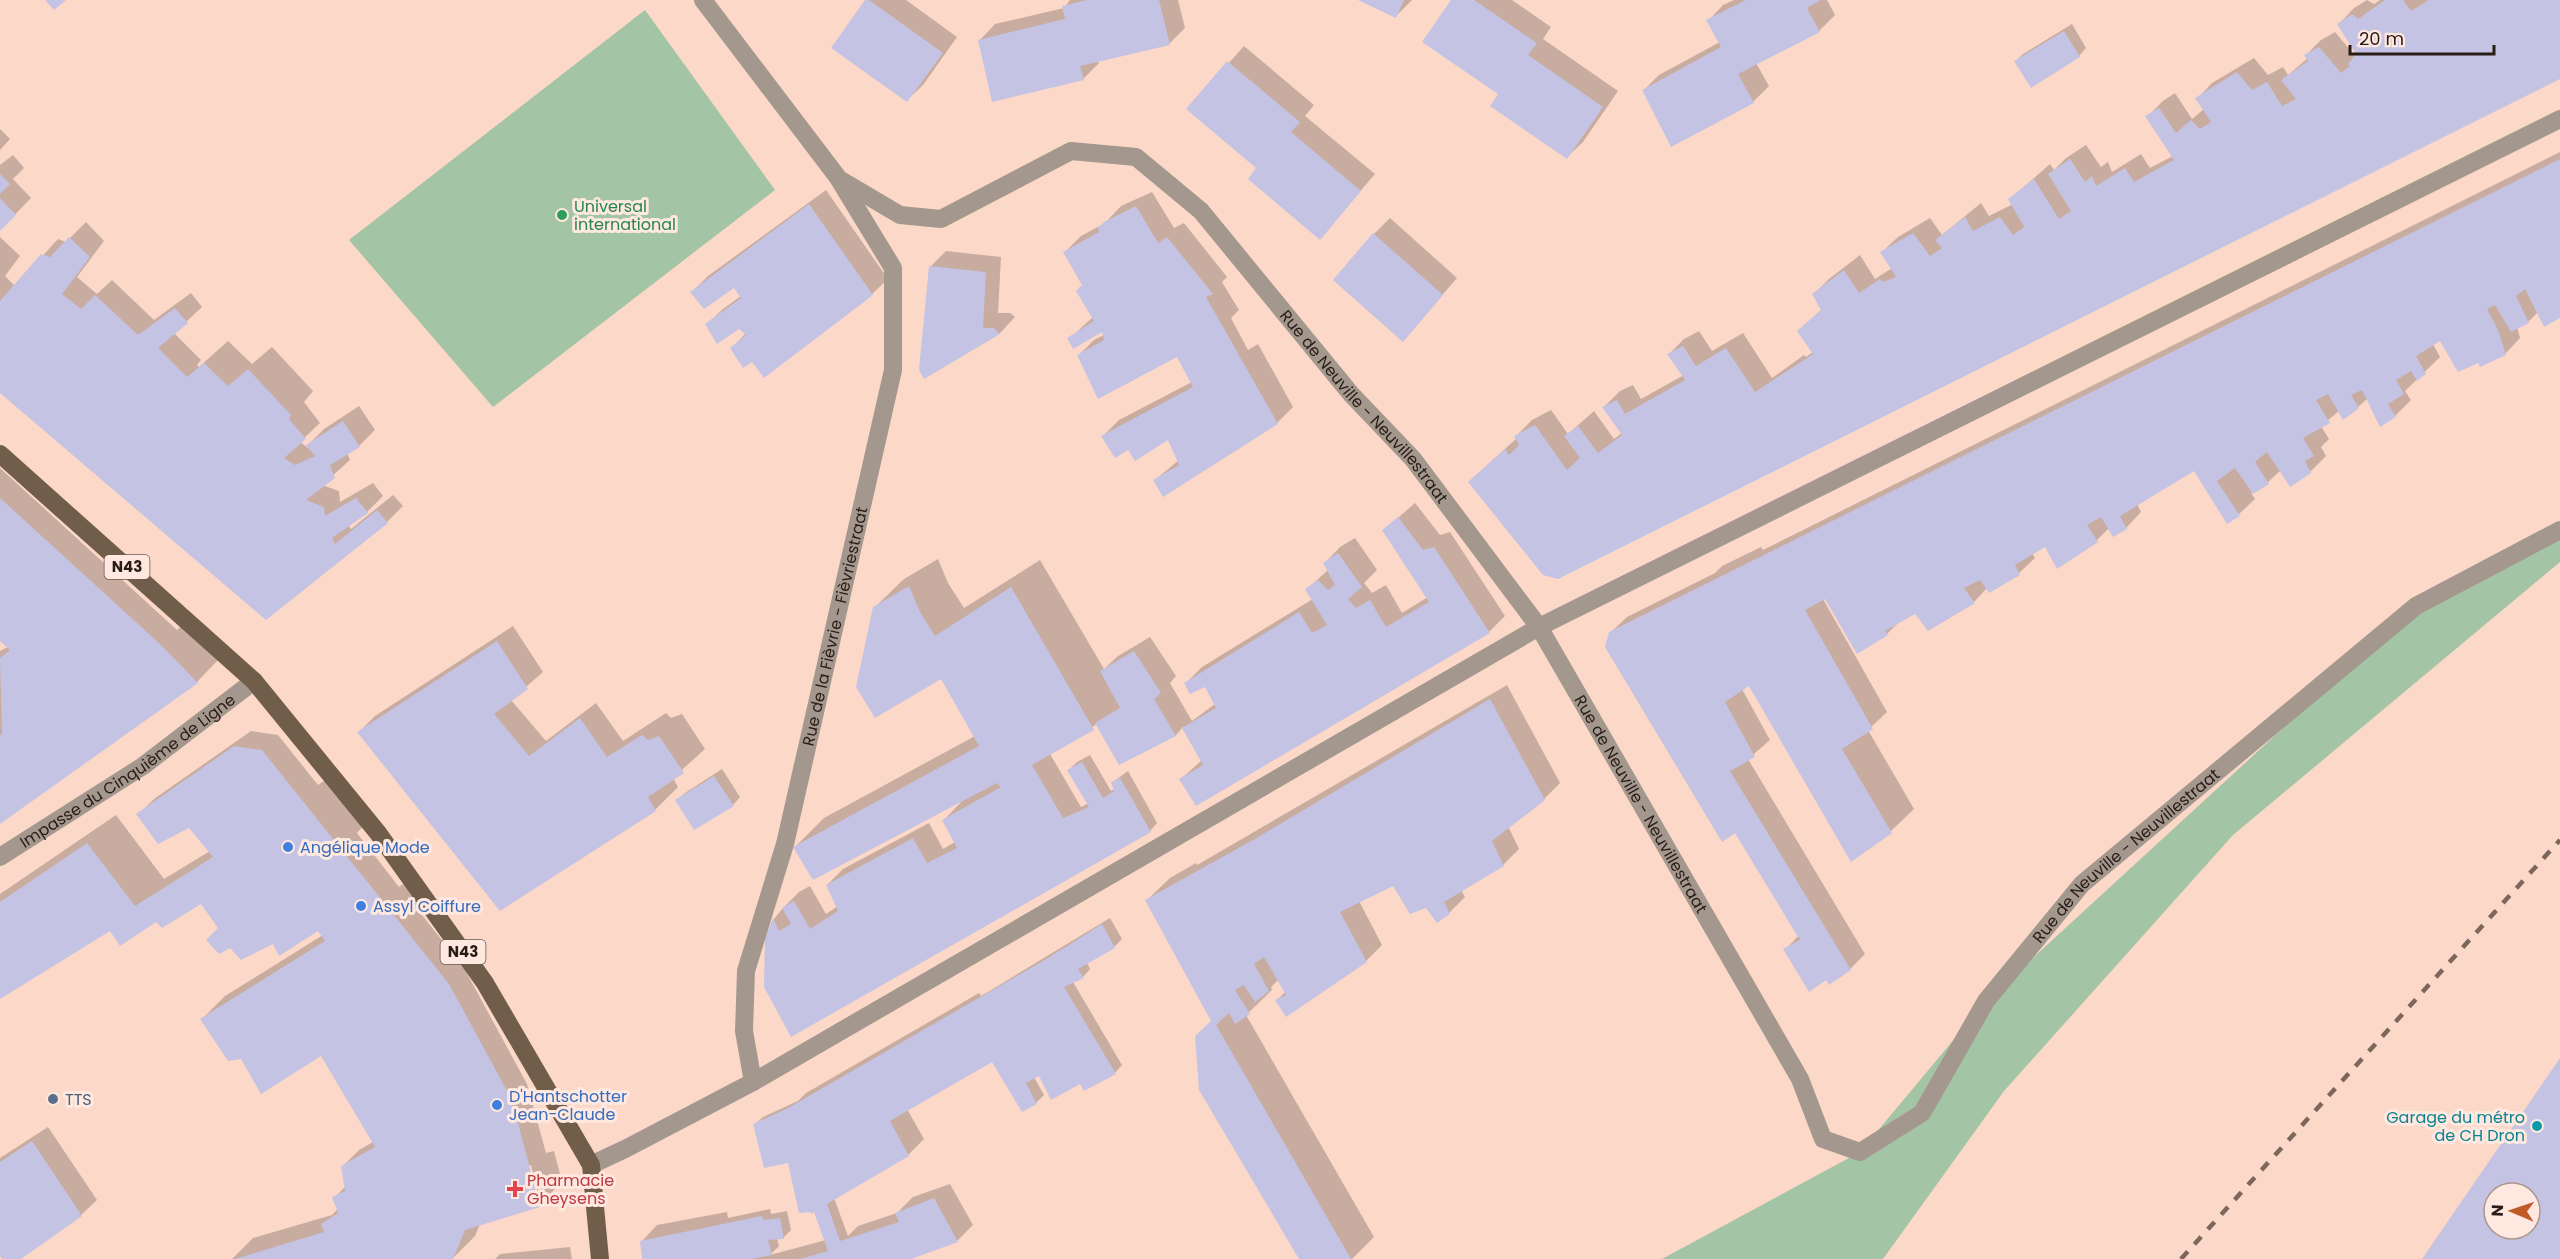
<svg xmlns="http://www.w3.org/2000/svg" width="2560" height="1259" font-family="Poppins,sans-serif">
<style>
.green{fill:#a3c4a5}
.shadow{fill:#0003;fill-rule:evenodd}
.building{fill:#c4c3e3;fill-rule:evenodd}
.lines{fill:none;stroke-linecap:round;stroke-linejoin:round}
.minor{stroke:#a4988e;stroke-width:18}
.major{stroke:#705d4a;stroke-width:18}
.rail{stroke:#7d675d;stroke-width:4.5;stroke-dasharray:10 10;stroke-linecap:butt}
.leisure-dot{fill:#2e9e5b;stroke:#fee8df;stroke-width:2}
.shop-dot{fill:#3f7fe0;stroke:#fee8df;stroke-width:2}
.service-dot{fill:#5c6f8a;stroke:#fee8df;stroke-width:2}
.culture-dot{fill:#0f9aa8;stroke:#fee8df;stroke-width:2}
.health-dot{fill:#e0444e;stroke:#fee8df;stroke-width:2}
.labels{text-anchor:middle;stroke-width:6;stroke-linejoin:round;paint-order:stroke}
.shield{fill:#fee8df;stroke:#695952;stroke-width:1.5}
.shield-label{font-size:15px;font-weight:bold;fill:#291c16}
.leisure-label{font-size:16px;fill:#27864d;stroke:#fee8df;text-anchor:start}
.street-label{font-size:16px;fill:#291c16;stroke:#fee8df}
.shop-label{font-size:16px;fill:#366cbe;stroke:#fee8df;text-anchor:start}
.service-label{font-size:16px;fill:#4e5e75;stroke:#fee8df;text-anchor:start}
.culture-label{font-size:16px;fill:#0d838f;stroke:#fee8df;text-anchor:end}
.health-label{font-size:16px;fill:#be3a42;stroke:#fee8df;text-anchor:start}
</style>
<rect width="100%" height="100%" fill="#fbd8c8"/>
<g class="green">
<polygon points="645,10 775,190 493,407 349,240"/>
<polygon points="2560,539 2560,562 2233,835 2004,1091 1883,1259 1662,1259 1860,1152 1986,1001 2416,606"/>
</g>
<g class="shadow">
<polygon points="867,0 906,0 957,37 923,85 907,100"/>
<polygon points="1070,0 1178,0 1185,28 1169,44 1098,60 1099,63 1083,79 980,40 995,24 1064,8"/>
<polygon points="1362,0 1412,0 1396,16"/>
<polygon points="1453,0 1512,0 1551,27 1543,39 1618,91 1583,142 1567,157 1500,94"/>
<polygon points="1734,0 1827,0 1835,15 1819,31 1756,63 1769,86 1753,102 1643,91 1659,75 1720,42 1708,21 1723,5"/>
<polygon points="2367,0 2374,4 2380,0 2560,0 2560,77 1558,577 1486,466 1517,438 1516,436 1532,420 1551,410 1568,434 1594,411 1614,439 1622,433 1604,407 1620,391 1633,385 1641,399 1684,375 1669,354 1684,339 1699,331 1712,351 1743,333 1772,378 1804,355 1806,357 1813,352 1799,331 1822,309 1814,294 1829,279 1860,255 1875,279 1892,268 1882,252 1898,237 1930,218 1942,235 1981,203 1989,216 2013,204 2010,199 2050,164 2054,170 2066,158 2086,145 2101,167 2108,162 2112,172 2141,154 2150,168 2173,156 2147,117 2163,101 2175,93 2192,119 2204,109 2197,99 2212,83 2254,58 2268,75 2283,67 2288,75 2308,58 2306,55 2321,40 2335,32 2356,57 2358,54 2339,24 2354,8"/>
<polygon points="2072,24 2086,48 2079,56 2016,61 2023,54"/>
<polygon points="1244,46 1314,105 1305,116 1375,174 1320,238 1258,168 1188,109"/>
<polygon points="0,129 10,139 0,150"/>
<polygon points="2560,152 2560,317 2538,312 2528,322 2517,327 2520,338 2505,354 2479,361 2441,339 2433,344 2440,357 2405,391 2411,400 2395,416 2368,398 2358,407 2339,411 2321,426 2329,439 2321,447 2326,456 2310,472 2290,485 2281,470 2268,482 2251,493 2255,499 2239,514 2228,522 2195,469 2137,504 2141,512 2126,528 2109,528 2097,540 2058,567 2046,545 2032,553 2035,558 2019,573 1987,588 1974,602 1916,612 1901,620 1887,634 1826,597 1823,599 1887,712 1868,730 1914,809 1891,831 1852,860 1750,684 1742,689 1770,740 1748,759 1865,954 1850,969 1827,978 1785,950 1800,934 1610,633 1627,617 1715,573 1722,566 1761,547 1763,550"/>
<polygon points="13,155 24,168 13,179 31,198 0,230 0,165"/>
<polygon points="826,190 888,279 872,294 764,375 753,360 732,348 746,333 739,327 707,324 723,309 741,296 735,286 692,292 708,276"/>
<polygon points="1152,192 1174,228 1184,223 1227,277 1222,282 1239,310 1231,318 1248,350 1258,344 1293,407 1277,423 1155,480 1179,460 1168,438 1128,448 1103,436 1119,420 1192,382 1177,355 1078,356 1094,340 1104,335 1102,330 1069,339 1093,317 1084,285 1065,252 1081,236 1105,223 1121,206"/>
<polygon points="1390,218 1457,278 1403,340 1374,234"/>
<polygon points="86,222 104,241 77,277 97,294 112,280 154,320 191,293 202,307 174,333 201,360 197,365 199,367 228,341 252,364 272,347 313,391 304,402 320,423 300,442 311,450 308,445 324,429 359,406 375,430 359,446 347,453 350,460 322,485 339,491 340,502 373,483 383,496 367,512 348,525 351,529 393,495 403,506 387,522 266,618 0,391 0,237 20,256 5,276 15,286 58,239 66,242"/>
<polygon points="946,251 1001,257 998,313 1010,313 1015,317 1000,333 924,376 930,267"/>
<polygon points="0,468 177,630 184,623 219,659 197,682 0,822 0,651 8,647 0,639"/>
<polygon points="1415,503 1440,535 1450,532 1505,616 1489,632 1196,804 1181,779 1202,760 1183,727 1176,735 1120,763 1097,724 1050,754 1081,807 1089,803 1069,770 1077,762 1090,755 1111,791 1115,789 1113,782 1128,771 1157,823 1150,831 792,1035 767,938 774,919 783,908 799,892 810,886 826,914 838,906 827,885 843,869 929,823 943,849 955,842 944,820 963,800 795,847 824,818 975,736 942,677 874,608 904,579 938,559 948,583 964,608 1040,560 1104,669 1118,656 1150,637 1176,676 1170,683 1192,721 1215,704 1206,686 1186,683 1202,667 1313,599 1307,589 1328,570 1325,563 1340,547 1355,538 1377,570 1364,583 1372,593 1386,585 1402,613 1428,597 1384,530"/>
<polygon points="513,626 543,672 511,700 546,741 596,703 623,741 666,713 671,718 682,714 705,749 673,778 678,787 655,810 359,732 375,716"/>
<polygon points="1507,685 1560,783 1544,799 1508,826 1519,849 1503,865 1461,890 1465,897 1449,913 1427,907 1394,884 1359,901 1382,945 1366,961 1287,1015 1277,1000 1286,991 1279,979 1271,987 1272,990 1246,1015 1374,1237 1352,1259 1301,1259 1212,1020 1147,900 1170,878 1196,863 1197,865"/>
<path d="M251 731 278 735 318 785 333 775 369 820 357 833 399 887 407 881 423 901 412 913 413 914 418 910 464 968 527 1084 546 1153 554 1151 562 1182 539 1205 480 1224 475 1236 452 1259H232L253 1238 332 1215 338 1209 334 1198 346 1186 343 1166 359 1150 373 1142 322 1054 241 1057 202 1019 225 996 323 935 318 929 273 942 230 947 202 902 156 920 110 929 0 998V894L116 815 164 879 210 851 190 826 138 815 154 799ZM531 1165 538 1193H535L528 1166Z"/>
<polygon points="722,769 740,797 733,805 677,800 685,793"/>
<polygon points="1110,918 1122,939 1114,947 1087,963 1090,969 1083,977 1073,982 1122,1065 1115,1073 1081,1082 1039,1074 1034,1077 1044,1095 1036,1103 993,1060 907,1109 924,1139 908,1155 834,1198 848,1236 858,1226 897,1213 913,1197 950,1184 973,1225 957,1241 906,1259 643,1259 642,1241 657,1225 727,1212 728,1218 770,1209 771,1214 787,1211 791,1230 783,1238 777,1238 779,1246 770,1255 826,1240 815,1210 789,1161 755,1124 763,1117 798,1101 806,1093 979,993 981,996"/>
<polygon points="48,1127 97,1200 81,1215 18,1259 4,1259 0,1253 0,1158"/>
<polygon points="570,1247 572,1259 495,1259 500,1254"/>
</g>
<g class="building">
<polygon points="45,0 66,0 54,10"/>
<polygon points="865,0 869,0 943,53 907,102 831,48"/>
<polygon points="1087,0 1159,0 1170,45 1080,66 1084,80 992,102 978,40 1065,19 1062,6"/>
<polygon points="1358,0 1404,0 1396,18"/>
<polygon points="1451,0 1474,0 1537,43 1528,55 1603,107 1567,159 1490,106 1498,94 1422,42"/>
<polygon points="1746,0 1821,0 1807,8 1820,32 1738,74 1754,103 1671,147 1642,90 1721,47 1706,20"/>
<polygon points="2385,0 2403,0 2411,11 2429,0 2560,0 2560,79 1558,579 1543,575 1468,482 1505,449 1509,455 1519,445 1514,436 1535,425 1567,470 1580,458 1564,436 1578,426 1598,453 1622,435 1602,407 1617,400 1625,414 1685,380 1667,354 1683,346 1696,366 1726,348 1755,392 1813,354 1797,331 1821,310 1812,294 1844,270 1859,293 1880,279 1883,282 1896,277 1880,252 1913,233 1930,256 1942,248 1935,240 1965,217 1973,231 2000,217 2013,235 2024,227 2008,199 2034,179 2059,219 2071,211 2048,174 2070,159 2085,182 2092,176 2096,186 2125,168 2134,182 2174,160 2145,116 2159,108 2176,133 2191,120 2200,129 2211,122 2195,98 2237,72 2252,90 2267,82 2282,106 2296,99 2281,80 2308,61 2304,55 2319,47 2341,73 2350,66 2348,64 2356,54 2337,24 2352,14 2358,19"/>
<polygon points="2064,31 2080,57 2031,88 2014,61"/>
<polygon points="1227,61 1300,122 1291,132 1361,191 1320,240 1248,179 1256,168 1186,109"/>
<polygon points="2560,159 2560,318 2544,327 2525,289 2516,296 2529,323 2511,332 2495,305 2487,309 2498,330 2506,355 2480,367 2478,363 2458,372 2440,341 2416,356 2426,374 2417,381 2411,371 2396,380 2404,394 2388,404 2396,417 2380,427 2362,390 2351,395 2359,408 2343,420 2328,394 2316,400 2330,423 2303,438 2314,456 2305,461 2311,473 2290,487 2267,452 2255,462 2269,484 2253,494 2235,468 2217,481 2240,516 2227,524 2194,471 2120,516 2127,529 2113,537 2101,517 2087,525 2098,542 2057,569 2045,547 2015,565 2020,575 1989,593 1980,580 1964,588 1975,603 1928,631 1915,614 1885,631 1888,635 1857,654 1825,599 1805,610 1873,729 1842,749 1892,833 1851,862 1749,686 1725,702 1755,757 1730,771 1851,970 1829,985 1826,980 1809,992 1783,949 1801,939 1798,937 1735,833 1722,842 1605,647 1609,632"/>
<polygon points="0,174 10,184 0,194"/>
<polygon points="0,198 16,215 0,231"/>
<polygon points="809,204 873,295 764,378 752,362 743,368 730,348 746,335 739,329 717,344 705,324 741,298 734,288 704,309 690,292"/>
<polygon points="1136,206 1158,243 1167,237 1213,294 1206,297 1278,424 1163,497 1153,480 1179,465 1168,440 1135,461 1128,450 1115,458 1101,436 1193,387 1177,357 1098,399 1077,355 1104,340 1102,332 1073,349 1067,338 1094,321 1076,291 1082,285 1063,252 1099,232 1098,228 1104,222"/>
<polygon points="1373,233 1443,295 1403,342 1333,280"/>
<polygon points="69,237 90,257 62,294 81,309 95,295 138,335 175,308 188,323 158,348 187,377 204,363 228,386 248,369 291,415 289,419 306,439 284,458 295,465 315,456 306,445 343,421 360,447 330,465 335,478 306,500 324,507 325,516 356,498 368,513 332,538 335,544 377,510 388,523 266,620 0,393 0,301 41,254 50,257"/>
<polygon points="929,266 986,272 983,328 994,328 1000,334 924,379 919,370"/>
<polygon points="0,498 160,644 198,683 0,824 0,735 2,734 0,658 10,650 0,641"/>
<polygon points="1398,517 1423,550 1434,547 1490,633 1196,806 1179,779 1203,765 1182,728 1216,708 1205,687 1190,694 1184,683 1299,612 1312,633 1327,625 1305,589 1318,580 1328,590 1335,585 1323,563 1338,553 1362,587 1348,599 1356,608 1370,600 1386,627 1429,602 1382,530"/>
<polygon points="909,586 920,612 935,636 1011,587 1094,730 1032,765 1063,818 1089,807 1067,770 1082,762 1103,798 1114,791 1111,782 1120,778 1151,832 791,1037 764,987 765,938 773,918 779,931 791,924 782,908 794,901 810,929 838,911 826,885 913,838 927,863 957,848 942,820 1001,787 997,783 813,880 793,847 979,746 941,679 875,718 856,687 873,607"/>
<polygon points="497,641 528,689 494,714 529,756 580,718 607,757 642,735 648,740 659,736 684,773 648,797 656,811 500,911 357,732"/>
<polygon points="1134,651 1161,693 1154,699 1176,736 1119,765 1095,723 1120,708 1100,671"/>
<polygon points="1490,699 1545,800 1492,841 1504,866 1444,902 1450,914 1437,923 1426,908 1410,914 1393,886 1340,912 1367,962 1286,1017 1275,1000 1286,995 1264,957 1254,964 1269,991 1255,1002 1244,985 1235,990 1250,1014 1235,1024 1229,1013 1216,1025 1351,1259 1299,1259 1199,1090 1195,1036 1211,1021 1145,900 1255,839"/>
<polygon points="234,746 262,750 449,984 512,1100 540,1207 465,1230 453,1259 235,1259 324,1232 321,1224 338,1213 332,1197 345,1191 341,1166 375,1147 321,1056 261,1094 241,1059 228,1061 200,1019 325,941 318,931 279,956 273,944 241,960 230,948 219,954 206,940 218,928 201,904 162,928 156,922 120,946 110,931 0,999 0,902 87,843 135,906 213,857 189,828 158,844 136,814"/>
<polygon points="714,776 734,806 694,830 675,800"/>
<polygon points="1102,924 1115,948 1078,969 1084,978 1064,987 1116,1074 1084,1091 1080,1084 1051,1100 1039,1076 1026,1083 1037,1104 1022,1112 992,1062 890,1121 909,1156 827,1204 840,1241 899,1222 895,1213 934,1198 958,1242 911,1259 800,1259 828,1251 814,1212 811,1214 810,1212 799,1213 788,1163 764,1168 753,1124 788,1108 1048,958"/>
<path d="M2560 1058V1259H2422ZM2494 1193H2530V1229H2494Z"/>
<polygon points="32,1141 82,1216 21,1259 2,1259 0,1256 0,1162"/>
<polygon points="762,1216 763,1220 780,1218 784,1239 768,1240 772,1255 751,1259 642,1259 640,1241"/>
</g>
<g class="lines">
<g class="minor">
<path id="s1" d="M703 0 839 179 900 215 941 219 1071 151 1136 157 1201 211 1351 394 1413 459 1539 627 1800 1079 1823 1139 1860 1152 1922 1113 1986 1001 2082 884 2416 606 2560 530"/>
<path id="s2" d="M0 857 143 766 254 681"/>
<path id="s3" d="M753 1082 744 1031 746 971 785 844 893 370V268L840 181"/>
<polyline points="591,1165 627,1148 753,1082 1539,627 2560,119"/>
</g>
<polyline class="major" points="0,454 254,681 378,833 485,983 591,1165 600,1259"/>
<polyline class="rail" points="2181,1259 2560,840"/>
</g>
<circle class="leisure-dot" cx="562" cy="215" r="6"/>
<g class="shop-dot">
<circle cx="288" cy="847" r="6"/>
<circle cx="361" cy="906" r="6"/>
<circle cx="497" cy="1105" r="6"/>
</g>
<circle class="service-dot" cx="53" cy="1099" r="6"/>
<circle class="culture-dot" cx="2537" cy="1126" r="6"/>
<path class="health-dot" d="M512 1180h6v6h6v6h-6v6h-6v-6h-6v-6h6z"/>
<g class="labels">
<g class="shield">
<rect x="104.5" y="555" width="45" height="24" rx="4.5"/>
<rect x="440.5" y="940" width="45" height="24" rx="4.5"/>
</g>
<g class="shield-label">
<text x="127" y="572">N43</text>
<text x="463" y="957">N43</text>
</g>
<g class="leisure-label">
<text x="574" y="212">Universal<tspan x="574" dy="18">international</tspan></text>
</g>
<g class="street-label">
<text dy="6" stroke="none"><textPath href="#s1" startOffset="888">Rue de Neuville - Neuvillestraat</textPath></text>
<text dy="6" stroke="none"><textPath href="#s3" startOffset="468">Rue de la Fièvrie - Fièvriestraat</textPath></text>
<text dy="6" stroke="none"><textPath href="#s2" startOffset="154">Impasse du Cinquième de Ligne</textPath></text>
<text dy="6" stroke="none"><textPath href="#s1" startOffset="1374">Rue de Neuville - Neuvillestraat</textPath></text>
<text dy="6" stroke="none"><textPath href="#s1" startOffset="2200">Rue de Neuville - Neuvillestraat</textPath></text>
</g>
<g class="shop-label">
<text x="300" y="853">Angélique Mode</text>
<text x="373" y="912">Assyl Coiffure</text>
<text x="509" y="1102">D'Hantschotter<tspan x="509" dy="18">Jean-Claude</tspan></text>
</g>
<g class="service-label">
<text x="65" y="1105">TTS</text>
</g>
<g class="culture-label">
<text x="2525" y="1123">Garage du métro<tspan x="2525" dy="18">de CH Dron</tspan></text>
</g>
<g class="health-label">
<text x="527" y="1186">Pharmacie<tspan x="527" dy="18">Gheysens</tspan></text>
</g>
</g>
<g transform="translate(2512 1211) rotate(272)"><circle r="28" fill="#fee8df" stroke="#a9968f" stroke-width="1.5"/>
<path d="M0-4.5L10 22L0 15L-10 22Z" fill="#bf5b27"/>
<text y="-9" font-size="16" font-weight="bold" text-anchor="middle" fill="#291c16">N</text>
</g>
<path d="M2350 45v9h144v-9" fill="none" stroke="#291c16" stroke-width="3"/>
<text x="2359" y="45" font-size="18" fill="#291c16" stroke="#fee8df" stroke-width="4.5" paint-order="stroke">20 m</text>
</svg>
